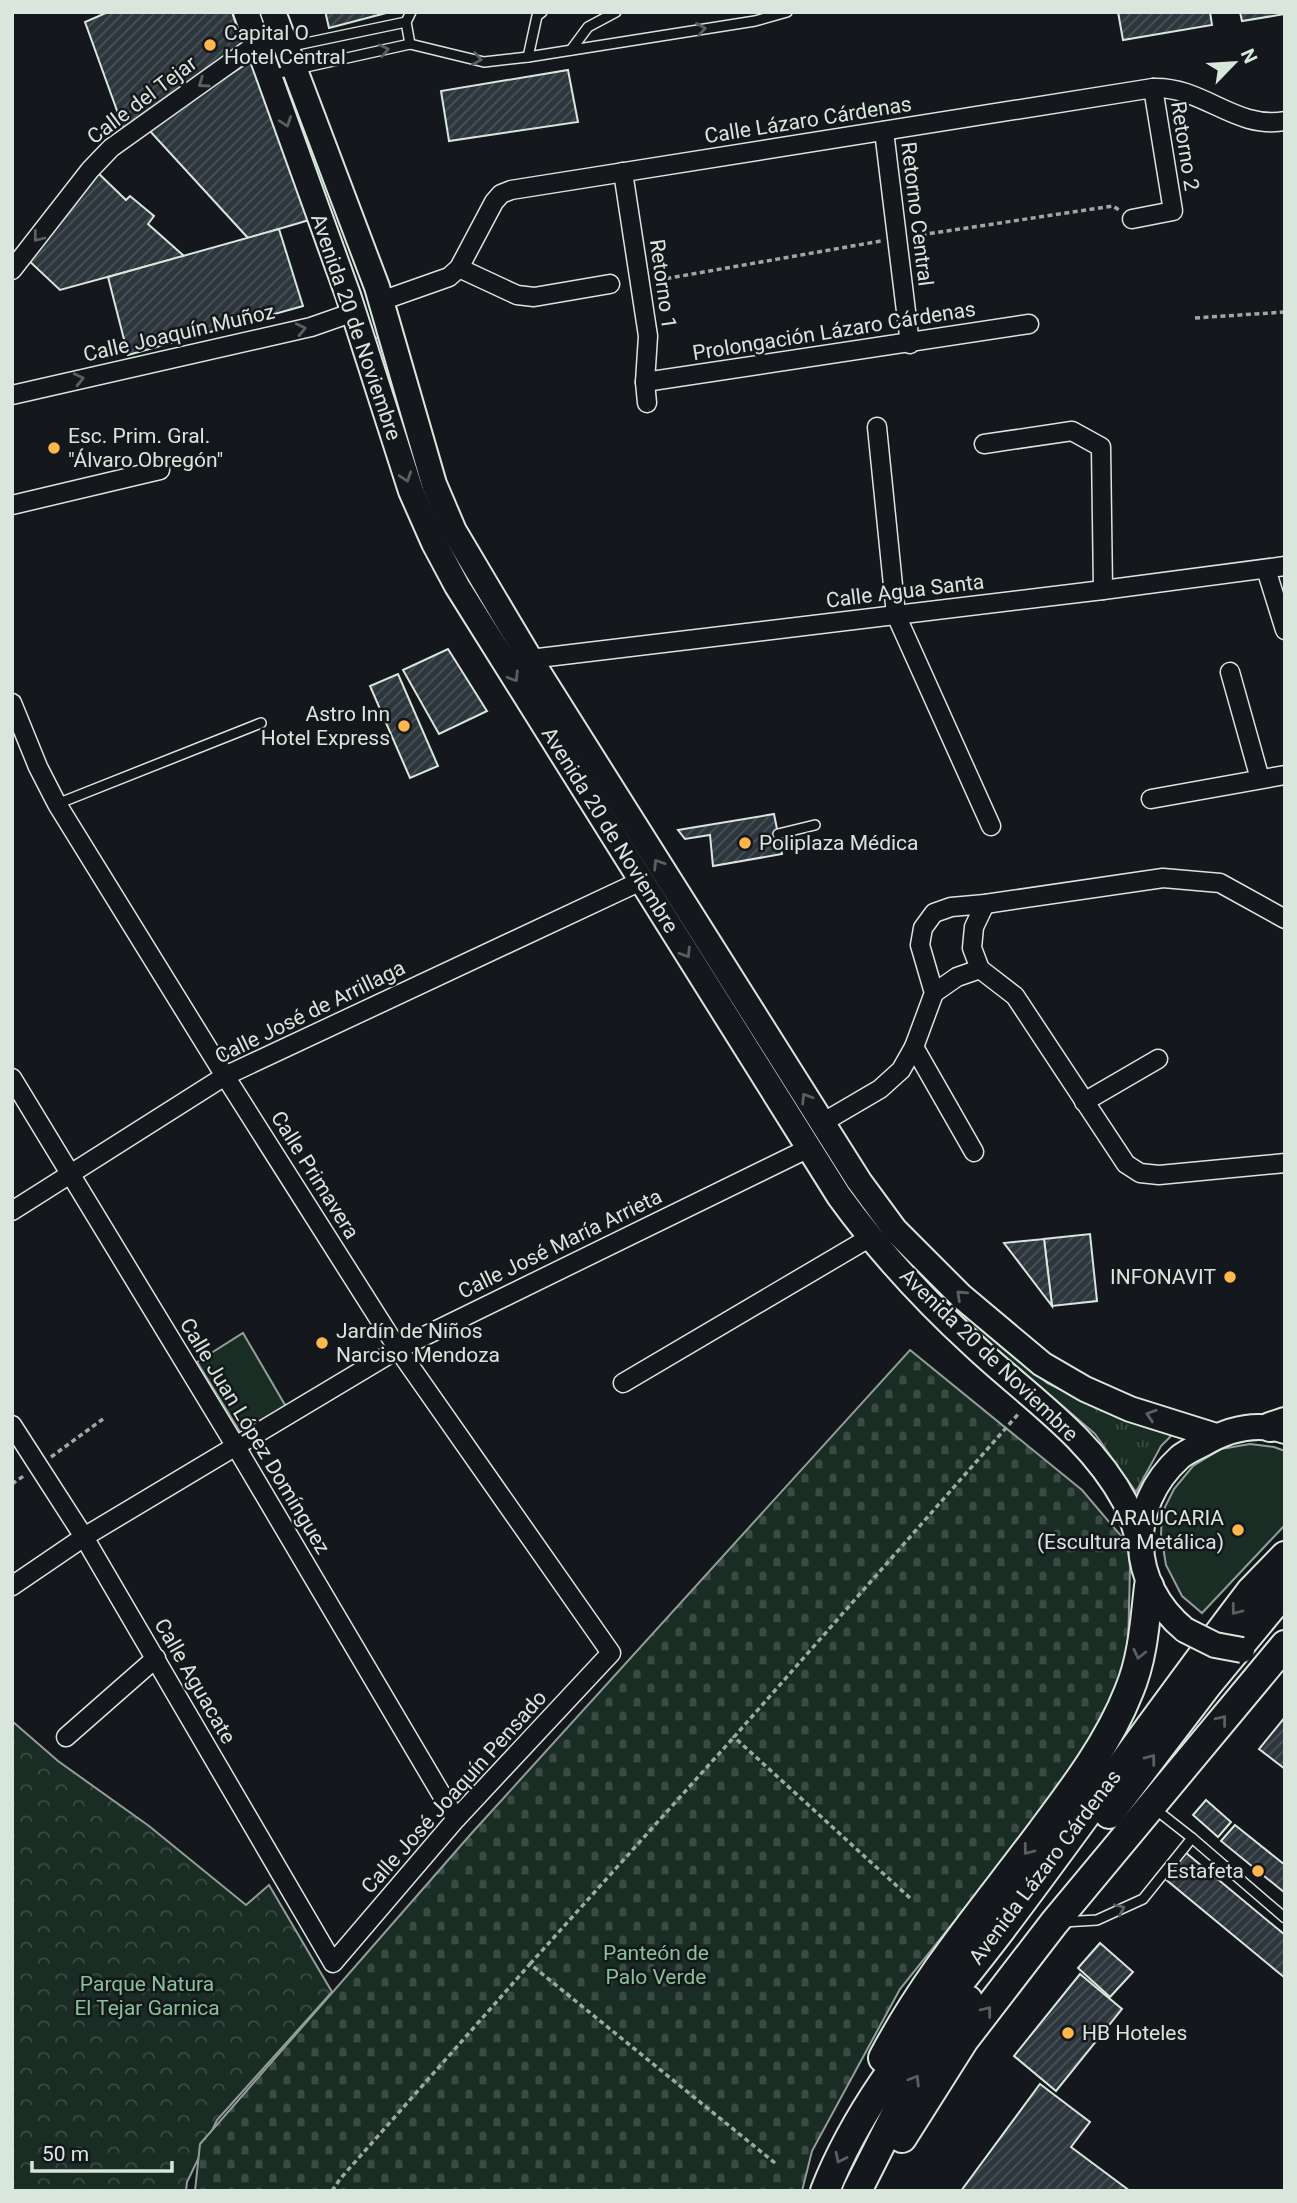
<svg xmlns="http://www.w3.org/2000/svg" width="1297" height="2203" font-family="Roboto,sans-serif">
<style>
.grass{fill:url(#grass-tufts);stroke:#939e99;stroke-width:2}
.forest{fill:url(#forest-crowns);stroke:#939e99;stroke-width:2}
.cemetery{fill:url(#cemetery-stones);stroke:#939e99;stroke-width:2}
.green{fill:#1a2d24;stroke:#939e99;stroke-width:2}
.building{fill:url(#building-hatch);stroke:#d8e6dc;stroke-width:2}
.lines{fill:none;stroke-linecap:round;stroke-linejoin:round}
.service-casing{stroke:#d8e6dc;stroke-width:12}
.minor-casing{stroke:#d8e6dc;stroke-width:21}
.secondary-casing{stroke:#d8e6dc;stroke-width:28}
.trunk-casing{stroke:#d8e6dc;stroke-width:32}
.path{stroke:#9da8a2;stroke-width:3.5;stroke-dasharray:5 3.5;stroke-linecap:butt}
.service{stroke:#14181c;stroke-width:9}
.minor{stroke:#14181c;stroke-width:18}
.secondary{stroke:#14181c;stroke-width:24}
.trunk{stroke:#14181c;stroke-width:28}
.secondary-bridge-casing{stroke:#d8e6dc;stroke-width:28;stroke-linecap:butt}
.secondary-bridge{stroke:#14181c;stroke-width:24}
.oneway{stroke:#59605f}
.poi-dot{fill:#ffb74d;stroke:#14181c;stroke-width:2.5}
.labels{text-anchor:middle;stroke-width:5;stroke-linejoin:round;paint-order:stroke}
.poi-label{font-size:21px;fill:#d8e6dc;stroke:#14181c;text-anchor:start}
.street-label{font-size:21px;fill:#d8e6dc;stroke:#14181c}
.park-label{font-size:21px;fill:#8ac095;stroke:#14181c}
</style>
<defs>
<pattern id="grass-tufts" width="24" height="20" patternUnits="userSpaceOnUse" patternTransform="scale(1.75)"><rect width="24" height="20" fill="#1a2d24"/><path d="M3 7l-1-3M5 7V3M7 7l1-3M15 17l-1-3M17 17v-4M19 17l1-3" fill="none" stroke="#3b4b43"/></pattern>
<pattern id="forest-crowns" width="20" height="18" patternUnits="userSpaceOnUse" patternTransform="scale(1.75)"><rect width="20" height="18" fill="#1a2d24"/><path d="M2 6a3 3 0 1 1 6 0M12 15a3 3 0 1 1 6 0" fill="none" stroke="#3b4b43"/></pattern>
<pattern id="cemetery-stones" width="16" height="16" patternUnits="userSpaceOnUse" patternTransform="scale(1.75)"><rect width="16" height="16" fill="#1a2d24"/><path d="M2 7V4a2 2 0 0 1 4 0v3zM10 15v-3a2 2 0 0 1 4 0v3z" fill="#3b4b43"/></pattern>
<pattern id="building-hatch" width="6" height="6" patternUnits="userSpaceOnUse" patternTransform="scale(1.75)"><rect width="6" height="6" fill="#2c363c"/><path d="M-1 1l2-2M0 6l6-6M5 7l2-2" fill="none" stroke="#4a5358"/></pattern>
</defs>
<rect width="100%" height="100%" fill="#14181c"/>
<polygon class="grass" points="378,337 425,486 457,562 565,734 949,1300 1047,1383 1080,1399 1177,1430 1161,1446 1136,1492 1095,1434 993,1346 917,1273 887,1240 826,1153 452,565 369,341"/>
<polygon class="forest" points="12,1721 58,1761 149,1826 246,1905 269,1885 332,1992 217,2120 187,2182 186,2191 12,2191"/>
<polygon class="cemetery" points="910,1350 1082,1490 1127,1543 1130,1567 1128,1649 1117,1694 1076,1770 900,1989 812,2151 802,2191 195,2191 200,2144 470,1835"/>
<g class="green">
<polygon points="243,1333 292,1417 247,1443 197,1362"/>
<polygon points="1250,1444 1274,1447 1285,1451 1285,1525 1202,1613 1182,1596 1166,1565 1161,1535 1162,1513 1174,1489 1193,1466 1221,1449"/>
</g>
<g class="building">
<polygon points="108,12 232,12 243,45 124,130 85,22"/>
<polygon points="327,12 390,12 329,28 326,15"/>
<polygon points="1118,12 1210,12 1212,25 1123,40"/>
<polygon points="1240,12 1285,12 1285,14 1242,21"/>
<polygon points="258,56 316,218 248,238 148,129"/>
<polygon points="568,70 578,122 449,141 441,91"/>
<polygon points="95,170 126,200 130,196 154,216 148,224 184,256 60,290 26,258"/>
<polygon points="279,229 303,306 128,355 108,277"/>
<polygon points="448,649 487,711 439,734 403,670"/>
<polygon points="398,674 438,766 410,778 370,686"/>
<polygon points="774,814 782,854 713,866 710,835 685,839 678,830"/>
<polygon points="1090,1234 1097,1301 1052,1306 1044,1239"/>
<polygon points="1044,1239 1052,1306 1004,1243"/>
<polygon points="1285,1717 1285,1769 1259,1749"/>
<polygon points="1206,1800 1231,1822 1218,1837 1193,1815"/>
<polygon points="1235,1825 1285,1865 1285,1893 1221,1841"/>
<polygon points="1185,1852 1285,1935 1285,1978 1164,1878"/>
<polygon points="1100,1943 1133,1972 1110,1997 1078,1968"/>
<polygon points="1080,1974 1122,2009 1056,2091 1014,2056"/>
<polygon points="1040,2084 1090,2122 1071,2147 1130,2191 961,2191"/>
</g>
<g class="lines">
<g class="service-casing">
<g id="service">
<polyline points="260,43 287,47 406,22"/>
<polyline points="410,44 406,22 411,12"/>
<polyline points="571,50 588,27 616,12"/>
<polyline points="528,57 537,16 542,12"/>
<polyline points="270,75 410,44 484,62 528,57 755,21 787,12"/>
<polyline points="57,804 261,723"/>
<polyline points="778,834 815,825"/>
<polyline points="1155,1809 1192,1838 1285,1918"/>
<polyline points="1063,1922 1097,1920 1143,1899 1192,1838"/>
</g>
</g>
<g class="minor-casing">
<g id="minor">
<polyline points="884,131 910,344"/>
<polyline points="623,172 648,336 645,382 647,403"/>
<polyline points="1132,219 1173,211 1153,88"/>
<polyline points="459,268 517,295 534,297 610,284"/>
<polyline points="12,270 90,170 111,148 258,43"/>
<path d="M381 301 449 277 459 268 494 202 501 194 511 190 1153 88C1203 86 1235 130 1285 121"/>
<polyline points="645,382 1029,324"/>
<polyline points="12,395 311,327 354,312"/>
<polyline points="877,427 896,615 991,826"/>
<polyline points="984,444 1072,431 1101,447 1103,590"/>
<polyline points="12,505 160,470"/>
<polyline points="1266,569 1285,630"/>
<polyline points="530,659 1103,590 1285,566"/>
<polyline points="1230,672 1260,779"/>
<polyline points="12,703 38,767 57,804 225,1076 398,1349 611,1653 456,1819 333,1963 84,1537 12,1425"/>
<polyline points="1151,799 1285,775"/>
<polyline points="985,904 974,927 972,948 980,969 1015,996 1126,1164 1140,1173 1159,1175 1285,1163"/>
<polyline points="934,993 957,977 980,969"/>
<polyline points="914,1047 974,1152"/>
<polyline points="12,1078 235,1445 456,1819"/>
<polyline points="1084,1102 1158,1059"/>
<polyline points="822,1123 880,1089 901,1070 914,1047 934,993 920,945 923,928 934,913 951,907 985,904 1163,878 1220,883 1285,919"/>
<polyline points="12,1211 225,1076 641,881"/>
<polyline points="623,1383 869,1238"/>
<polyline points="12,1586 84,1537 398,1349 809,1148"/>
<polyline points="66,1737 156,1658"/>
</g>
</g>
<g class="secondary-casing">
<g id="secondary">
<path d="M246 12 348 295 411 491 434 543 457 586 839 1196C878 1250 925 1301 974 1346 1027 1396 1090 1436 1125 1502 1132 1516 1136 1533 1141 1547"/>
<polyline points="273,12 377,287 434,484 454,531 530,659 859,1181 895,1230 961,1296 1042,1364 1085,1389 1130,1409 1216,1436"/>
<path d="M1185 1630C1129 1584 1125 1507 1180 1457 1186 1452 1195 1448 1203 1444 1228 1429 1256 1422 1285 1431"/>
</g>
</g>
<g class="trunk-casing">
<g id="trunk">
<polyline points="1270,1427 1285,1422"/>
<polyline points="1109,1814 1208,1684 1285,1591"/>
<path d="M883 2058C926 1976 987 1905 1042 1831 1075 1787 1109 1742 1129 1691 1143 1658 1145 1621 1149 1586"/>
<polyline points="902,2138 964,2040 1054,1923 1285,1645"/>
<path d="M825 2191C865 2089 937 2014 1002 1928 1086 1817 1166 1702 1251 1591L1285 1556"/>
<polyline points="857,2191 907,2092 968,2000"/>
</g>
</g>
<g class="path">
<polyline points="913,236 1113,206 1119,210"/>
<polyline points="658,280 881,241"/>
<polyline points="1195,318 1285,312"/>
<polyline points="51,1457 103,1419"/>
<polyline points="12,1484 25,1475"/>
<polyline points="910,1898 734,1737 1020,1412"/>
<polyline points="530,1964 734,1737"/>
<polyline points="332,2191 340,2179 530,1964 775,2163"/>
</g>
<use href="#service" class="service"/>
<use href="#minor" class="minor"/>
<use href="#secondary" class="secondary"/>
<use href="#trunk" class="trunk"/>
<g class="secondary-bridge-casing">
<polyline id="secondary-bridge" points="1185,1630 1215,1645 1242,1650"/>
</g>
<use href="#secondary-bridge" class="secondary-bridge"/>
</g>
<defs><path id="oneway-chevron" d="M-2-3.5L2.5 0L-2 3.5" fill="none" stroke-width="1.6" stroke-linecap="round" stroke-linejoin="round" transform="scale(1.75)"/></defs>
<g class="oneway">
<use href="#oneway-chevron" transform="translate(701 29) rotate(-9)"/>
<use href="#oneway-chevron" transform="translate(384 50) rotate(-12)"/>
<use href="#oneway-chevron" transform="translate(477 59) rotate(10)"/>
<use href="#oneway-chevron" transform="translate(203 83) rotate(145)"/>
<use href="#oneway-chevron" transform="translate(286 122) rotate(71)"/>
<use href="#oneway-chevron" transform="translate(38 237) rotate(128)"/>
<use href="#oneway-chevron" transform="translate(301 329) rotate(-13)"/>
<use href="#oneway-chevron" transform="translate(79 379) rotate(-13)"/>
<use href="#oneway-chevron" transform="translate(406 477) rotate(72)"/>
<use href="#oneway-chevron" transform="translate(514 677) rotate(58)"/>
<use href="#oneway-chevron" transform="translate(658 864) rotate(-122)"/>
<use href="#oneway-chevron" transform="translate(686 953) rotate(58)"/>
<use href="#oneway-chevron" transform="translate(806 1098) rotate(-122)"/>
<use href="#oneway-chevron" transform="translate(961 1295) rotate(-137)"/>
<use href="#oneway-chevron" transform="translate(1151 1415) rotate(-162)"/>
<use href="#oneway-chevron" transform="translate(1236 1610) rotate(127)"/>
<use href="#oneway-chevron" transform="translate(1139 1654) rotate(103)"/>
<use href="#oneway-chevron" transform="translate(1222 1720) rotate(-51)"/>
<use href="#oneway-chevron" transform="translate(1151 1759) rotate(-53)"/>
<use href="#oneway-chevron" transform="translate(1028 1850) rotate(127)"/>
<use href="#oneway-chevron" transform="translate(1120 1909) rotate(-24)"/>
<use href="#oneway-chevron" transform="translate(987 2011) rotate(-52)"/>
<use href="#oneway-chevron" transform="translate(915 2080) rotate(-58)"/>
<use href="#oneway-chevron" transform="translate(840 2158) rotate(116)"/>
</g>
<g class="poi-dot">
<circle cx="210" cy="45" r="7"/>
<circle cx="54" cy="448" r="7"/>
<circle cx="404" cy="726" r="7"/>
<circle cx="745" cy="843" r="7"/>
<circle cx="1230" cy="1277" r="7"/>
<circle cx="322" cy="1343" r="7"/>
<circle cx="1238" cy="1530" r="7"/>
<circle cx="1258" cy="1871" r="7"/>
<circle cx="1068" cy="2033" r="7"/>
</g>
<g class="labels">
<g class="poi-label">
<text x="224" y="40">Capital O<tspan x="224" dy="24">Hotel Central</tspan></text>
<text x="68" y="443">Esc. Prim. Gral.<tspan x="68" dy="24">"Álvaro Obregón"</tspan></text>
<text x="390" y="721" text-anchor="end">Astro Inn<tspan x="390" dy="24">Hotel Express</tspan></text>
<text x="759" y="850">Poliplaza Médica</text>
<text x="1216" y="1284" text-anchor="end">INFONAVIT</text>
<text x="336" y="1338">Jardín de Niños<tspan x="336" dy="24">Narciso Mendoza</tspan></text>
<text x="1224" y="1525" text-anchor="end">ARAUCARIA<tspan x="1224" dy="24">(Escultura Metálica)</tspan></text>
<text x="1244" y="1878" text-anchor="end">Estafeta</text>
<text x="1082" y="2040">HB Hoteles</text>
</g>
<g class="street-label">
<text transform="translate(142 100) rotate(-37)" y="7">Calle del Tejar</text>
<text transform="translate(808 120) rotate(-9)" y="7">Calle Lázaro Cárdenas</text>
<text transform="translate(1185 146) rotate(81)" y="7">Retorno 2</text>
<text transform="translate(917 214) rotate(83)" y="7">Retorno Central</text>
<text transform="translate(663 284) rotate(82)" y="7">Retorno 1</text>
<text transform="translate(356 327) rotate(71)" y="7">Avenida 20 de Noviembre</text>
<text transform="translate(834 331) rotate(-9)" y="7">Prolongación Lázaro Cárdenas</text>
<text transform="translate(179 333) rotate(-13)" y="7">Calle Joaquín Muñoz</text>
<text transform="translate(905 591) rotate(-7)" y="7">Calle Agua Santa</text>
<text transform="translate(610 830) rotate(58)" y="7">Avenida 20 de Noviembre</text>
<text transform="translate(310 1012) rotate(-26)" y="7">Calle José de Arrillaga</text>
<text transform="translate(315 1175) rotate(58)" y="7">Calle Primavera</text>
<text transform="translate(560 1244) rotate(-26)" y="7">Calle José María Arrieta</text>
<text transform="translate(989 1355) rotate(44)" y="7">Avenida 20 de Noviembre</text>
<text transform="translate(255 1436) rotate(59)" y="7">Calle Juan López Domínguez</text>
<text transform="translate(195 1681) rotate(60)" y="7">Calle Aguacate</text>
<text transform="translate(454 1792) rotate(-48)" y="7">Calle José Joaquín Pensado</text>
<text transform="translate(1045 1867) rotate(-53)" y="7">Avenida Lázaro Cárdenas</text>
</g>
<g class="park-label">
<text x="656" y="1960">Panteón de<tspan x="656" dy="24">Palo Verde</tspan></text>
<text x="147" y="1991">Parque Natura<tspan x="147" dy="24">El Tejar Garnica</tspan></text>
</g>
</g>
<rect width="1297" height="2203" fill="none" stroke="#d8e6dc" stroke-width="28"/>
<g transform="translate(1234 63) rotate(65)" stroke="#14181c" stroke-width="5" paint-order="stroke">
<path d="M0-5L12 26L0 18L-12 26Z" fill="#d8e6dc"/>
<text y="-10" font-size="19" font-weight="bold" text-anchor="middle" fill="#d8e6dc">N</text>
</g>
<path d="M32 2161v10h140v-10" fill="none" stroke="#d8e6dc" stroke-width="3.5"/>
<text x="42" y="2161" font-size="21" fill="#d8e6dc" stroke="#14181c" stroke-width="5" paint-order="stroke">50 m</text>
</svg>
